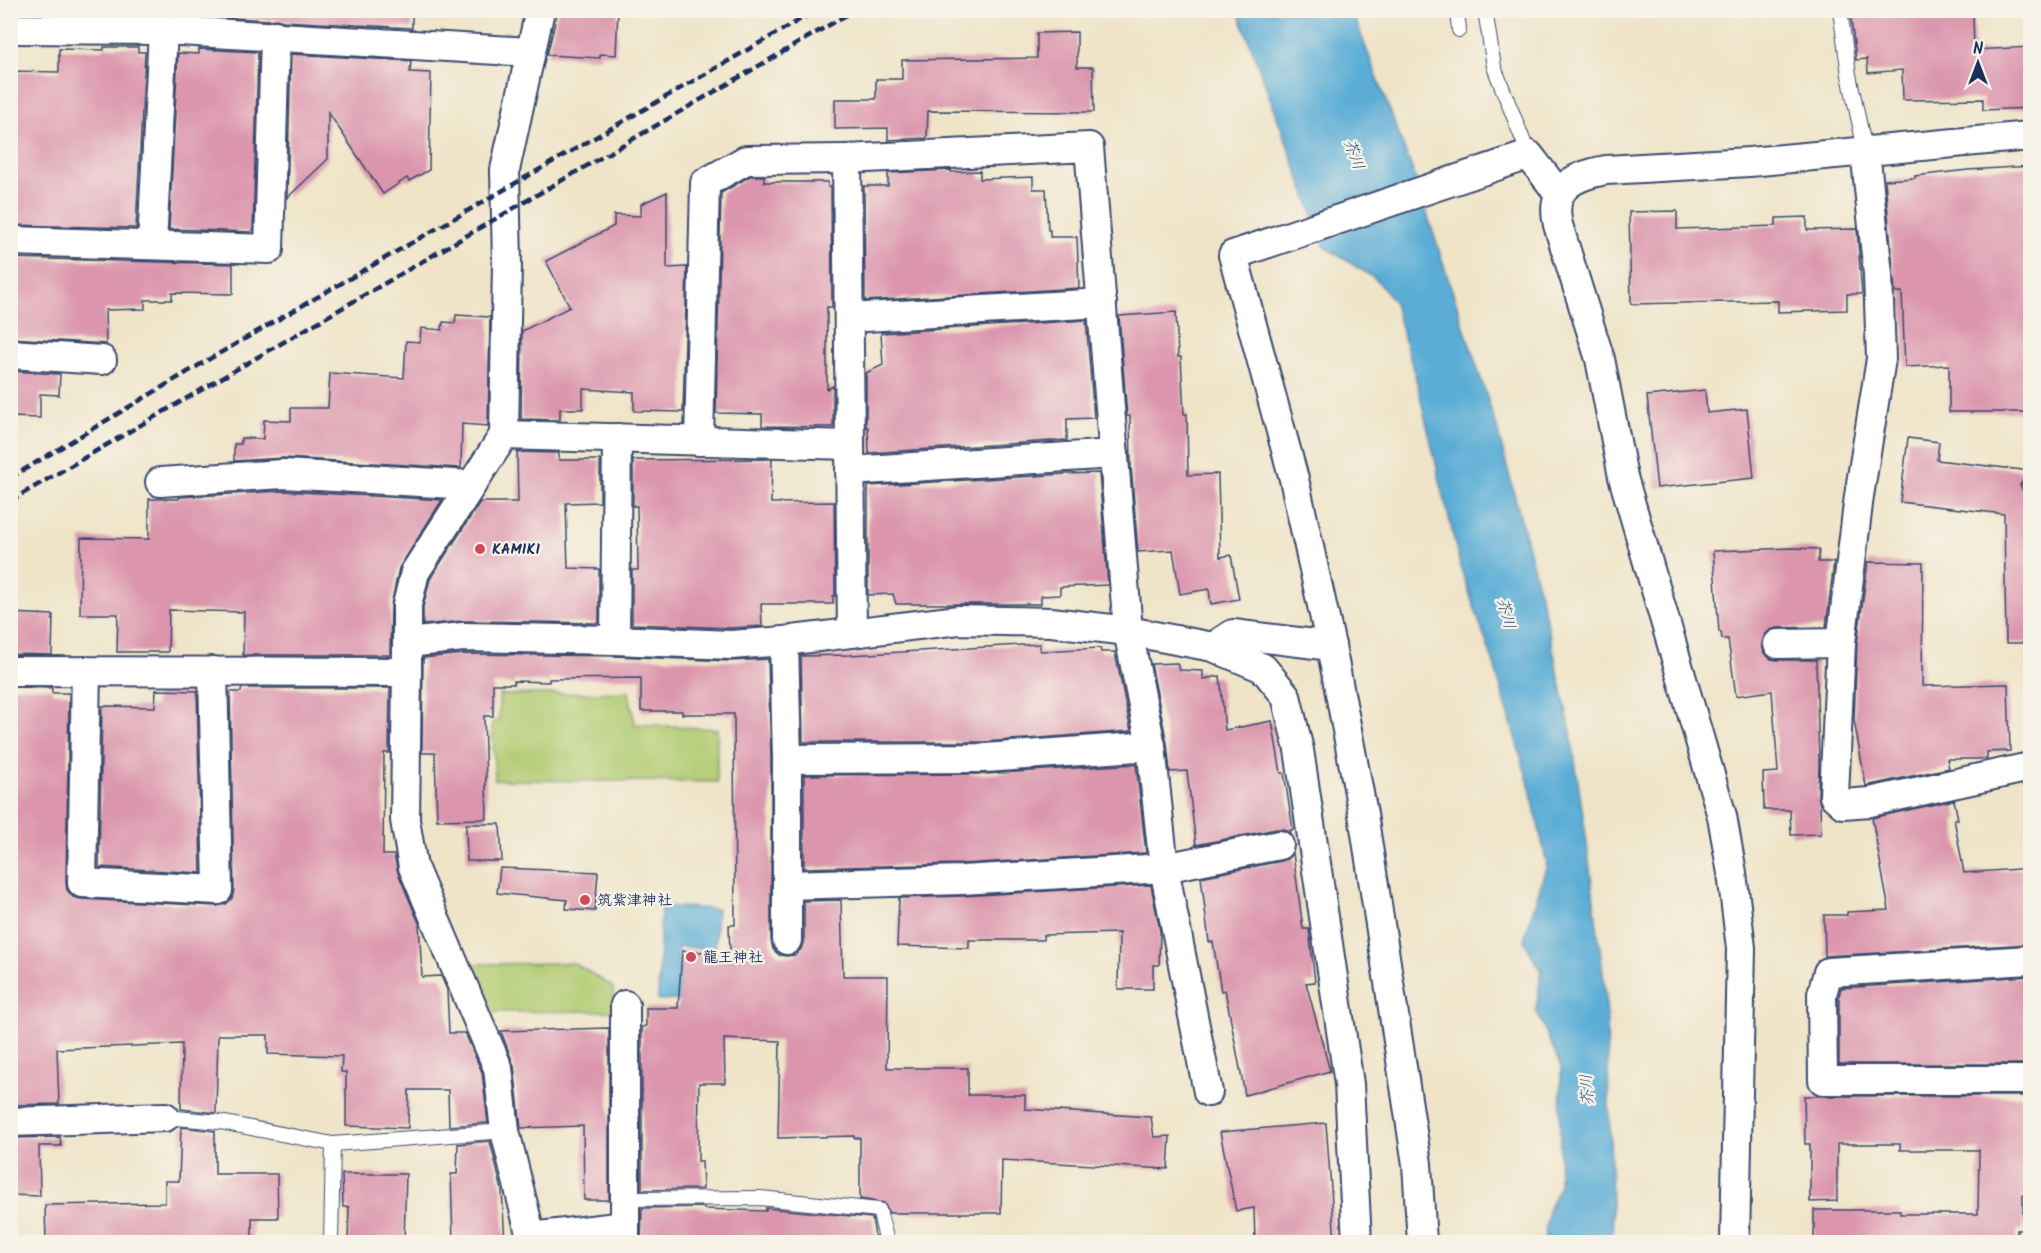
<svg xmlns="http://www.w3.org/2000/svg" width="2041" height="1253" font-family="Kalam,'Klee One',sans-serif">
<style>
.green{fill:#b0cb70;stroke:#667d67;stroke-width:1.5}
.water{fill:#5badd6;stroke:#3b6e9a;stroke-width:1.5;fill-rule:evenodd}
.building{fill:#db96ad}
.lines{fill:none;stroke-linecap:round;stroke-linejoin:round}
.lane-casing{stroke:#3b4a6e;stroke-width:16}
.street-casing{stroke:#3b4a6e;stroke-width:32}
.lane{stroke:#fff;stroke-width:14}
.street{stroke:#fff;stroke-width:28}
.rail{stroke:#1b2f5e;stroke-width:4.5;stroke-dasharray:9 4.5;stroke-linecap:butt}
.poi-dot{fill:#d1495b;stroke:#f7f3e8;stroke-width:2}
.labels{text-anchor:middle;stroke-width:4.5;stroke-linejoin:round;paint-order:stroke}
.poi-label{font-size:15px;font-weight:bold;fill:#1b2f5e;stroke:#f7f3e8;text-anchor:start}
.water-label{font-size:16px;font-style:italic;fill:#2e5582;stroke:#f7f3e8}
</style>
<rect width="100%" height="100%" fill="#f7f3e8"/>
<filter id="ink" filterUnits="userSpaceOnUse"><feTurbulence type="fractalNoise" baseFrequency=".0167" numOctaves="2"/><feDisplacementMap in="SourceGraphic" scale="12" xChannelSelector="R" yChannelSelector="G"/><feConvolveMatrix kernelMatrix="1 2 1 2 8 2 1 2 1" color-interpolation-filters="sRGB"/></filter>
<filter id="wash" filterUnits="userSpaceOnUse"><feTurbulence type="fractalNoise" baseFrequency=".008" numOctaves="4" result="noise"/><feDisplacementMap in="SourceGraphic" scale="24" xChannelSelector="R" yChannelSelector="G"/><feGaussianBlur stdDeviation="1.35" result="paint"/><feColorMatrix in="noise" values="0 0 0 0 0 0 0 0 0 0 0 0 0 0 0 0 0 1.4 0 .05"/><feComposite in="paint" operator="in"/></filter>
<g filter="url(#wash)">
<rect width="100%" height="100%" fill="#efe4c8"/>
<g class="green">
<polygon points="629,692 635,724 717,729 717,782 495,780 492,722 499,720 499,695"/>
<polygon points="574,963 613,987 614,1011 488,1012 467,964"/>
</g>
<g class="water">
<polygon points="1238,11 1352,11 1415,177 1497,428 1543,605 1570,727 1585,829 1606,997 1613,1242 1544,1242 1548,1211 1559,1186 1561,1067 1536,1010 1541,972 1524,940 1547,864 1530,788 1493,661 1461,569 1416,379 1393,300 1376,279 1325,247"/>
<path d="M661 906 717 909 713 1001 658 1000ZM678 947 704 948 703 967H678Z"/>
</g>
<g id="blocks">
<g class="building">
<polygon points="200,10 412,10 412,28 283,21 276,19 269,20 200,16"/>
<polygon points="558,10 618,10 616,55 600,54 600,58 547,55"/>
<polygon points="1850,10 1881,10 1882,17 1973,13 1974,50 2031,47 2031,108 1983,110 1983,99 1903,100 1902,70 1868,73 1867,59 1856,60"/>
<polygon points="1077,32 1077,67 1093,67 1094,112 928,111 927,138 888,140 888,128 835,129 835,99 876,99 876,79 902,79 902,60 1037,58 1037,33"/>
<polygon points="104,47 138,47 138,52 145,52 136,228 10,225 10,71 59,72 59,49 104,50"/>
<polygon points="199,49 258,52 253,230 251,232 169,229 178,53 199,54"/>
<polygon points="291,54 411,61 410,72 431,73 429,170 409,181 407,178 383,194 328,112 328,159 287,198"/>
<polygon points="2031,166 2031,268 2028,268 2031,321 2031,412 1949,412 1949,365 1905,367 1902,292 1895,292 1885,180 1915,178 1915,176 1968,170"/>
<polygon points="951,170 951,172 980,171 980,179 1033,177 1033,189 1046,189 1048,230 1050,230 1050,237 1077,237 1079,288 865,301 864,186 888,186 888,173"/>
<polygon points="750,176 764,176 764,182 828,182 828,187 831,187 832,307 827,307 827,389 833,386 833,427 762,426 762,414 716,413 721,193"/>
<polygon points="667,192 667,268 687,267 683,412 634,411 634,392 583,389 583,409 560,409 560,420 521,419 522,331 570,307 546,261 614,226 614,215 641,216 641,204"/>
<polygon points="1677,211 1677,229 1776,226 1776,218 1807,217 1807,230 1857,229 1862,294 1847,294 1847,310 1778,312 1778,301 1631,304 1629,212"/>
<polygon points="10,258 233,264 233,294 172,293 172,300 145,300 145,309 105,310 106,344 10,338"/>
<polygon points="1176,312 1178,357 1181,357 1184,414 1187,414 1188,475 1218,474 1220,557 1231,555 1239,599 1211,604 1209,589 1180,594 1173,550 1138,552 1131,466 1130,416 1127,416 1119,316"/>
<polygon points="456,315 490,317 488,426 462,424 461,468 284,458 234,461 234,444 241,444 241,438 263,439 264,420 291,421 291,408 328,408 330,373 404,378 406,341 420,342 421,328 442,330 443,322 455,323"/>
<polygon points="1086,320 1094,418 1067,419 1067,440 869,453 868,427 866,427 866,373 883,365 881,333"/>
<polygon points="10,371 60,374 59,395 40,394 40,418 10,417"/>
<polygon points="1705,390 1707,413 1747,409 1754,478 1657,488 1647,396"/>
<polygon points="1908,438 1939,442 1937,460 2031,471 2031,477 2024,479 2020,485 2024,493 2031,495 2031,643 2006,643 2004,514 1900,502"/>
<polygon points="517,452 559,453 559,460 600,460 600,502 566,503 568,568 599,569 599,623 463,621 423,625 423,607 430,579 480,502 518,502"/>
<polygon points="772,459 771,503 834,502 835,596 833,596 833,604 761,604 762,626 731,628 632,624 632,570 638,570 637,506 633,506 633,460"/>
<polygon points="1099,473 1108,585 1060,587 1060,595 1041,596 1041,604 896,604 893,594 868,595 868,486 1067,474"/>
<polygon points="283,491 442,500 399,568 391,605 390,655 243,655 244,612 169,610 168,652 117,652 118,614 80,614 81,538 149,539 149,499 179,499 179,497"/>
<polygon points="1791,548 1819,549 1818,562 1834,562 1826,627 1777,628 1770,630 1764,636 1762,644 1764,653 1771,659 1778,660 1816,660 1819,761 1818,795 1820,805 1821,834 1791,835 1790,810 1764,810 1763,773 1778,772 1772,691 1736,696 1728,639 1722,639 1721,632 1719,632 1713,551"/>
<polygon points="1868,562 1923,563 1922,686 2008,684 2010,751 1987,752 1987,759 1947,759 1949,768 1866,786 1854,720 1857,644"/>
<polygon points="10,613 53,615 52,655 10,654"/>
<polygon points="1040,644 1040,651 1100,648 1101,652 1115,652 1131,731 984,742 803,742 801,656 850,655"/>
<polygon points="464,654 614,656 730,661 768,659 771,759 771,940 773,949 779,955 786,956 795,955 801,949 804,940 804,901 841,900 843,976 888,976 887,1068 968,1068 968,1095 1025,1095 1025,1109 1151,1117 1154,1137 1170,1136 1168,1169 1002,1160 1001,1213 889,1213 884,1203 860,1199 860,1138 854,1138 854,1136 778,1138 780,1041 724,1039 725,1083 699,1083 698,1161 702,1161 703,1189 642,1190 642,1027 646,1026 646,1008 678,1008 682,951 730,953 729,925 735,925 734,714 682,714 682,711 641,711 641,678 549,679 549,682 514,681 514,684 493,684 493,716 484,716 487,819 437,820 435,753 422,753 423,658"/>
<polygon points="1177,663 1179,670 1203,671 1203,679 1220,676 1225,730 1272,721 1281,773 1284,773 1293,830 1290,830 1291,834 1284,829 1276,829 1196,845 1187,771 1170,772 1167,743 1151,664"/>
<polygon points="10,687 52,688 52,693 69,693 66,883 67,890 73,897 81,899 217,906 226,904 232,898 234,890 230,692 241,692 242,688 390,688 389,753 384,753 383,855 394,855 398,873 419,923 422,977 441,976 447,990 449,1033 465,1033 482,1072 488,1123 449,1126 448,1090 409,1090 408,1128 346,1126 346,1072 341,1072 342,1056 268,1054 268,1035 218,1035 216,1113 181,1109 182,1044 57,1049 59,1104 10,1105 10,908 13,908 13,850 10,850"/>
<polygon points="156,690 197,691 201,873 99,867 102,706 155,707"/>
<polygon points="1136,764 1146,853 961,864 804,868 804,775 986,774"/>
<polygon points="1954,800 1958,819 1954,819 1964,873 2031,868 2031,944 1825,956 1824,915 1847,915 1847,912 1889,910 1872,818"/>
<polygon points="466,824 500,824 502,861 467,861"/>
<polygon points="1293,853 1303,929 1309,929 1315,982 1306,983 1330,1071 1245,1095 1225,990 1221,991 1213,942 1209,942 1201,877 1282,861 1289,858"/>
<polygon points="500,868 598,872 595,911 566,909 567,900 497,893"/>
<polygon points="1151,885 1160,931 1159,965 1153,965 1153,989 1118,989 1119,933 1043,935 1043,940 969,940 969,948 897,946 899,898 963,896"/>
<polygon points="2031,976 2031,1064 1839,1064 1839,996 1841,988"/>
<polygon points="609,1028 609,1200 584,1200 583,1126 521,1128 514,1066 501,1031"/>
<polygon points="1804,1096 2031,1096 2031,1195 2023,1195 2023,1230 2017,1230 2017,1242 1814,1242 1814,1210 1900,1210 1900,1214 1978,1214 1979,1150 1900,1150 1900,1144 1837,1144 1837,1201 1810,1202 1810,1144 1805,1144"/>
<polygon points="1326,1123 1335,1242 1255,1242 1254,1208 1236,1211 1220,1132"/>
<polygon points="181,1127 215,1131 215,1174 277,1174 278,1218 252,1218 252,1242 46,1242 45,1205 165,1203 165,1181 179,1181"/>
<polygon points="60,1137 61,1146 39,1146 40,1196 10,1195 10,1138"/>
<polygon points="490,1141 502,1190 505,1242 453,1242 451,1174 457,1174 458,1144"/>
<polygon points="342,1174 406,1174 404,1242 348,1242 349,1207 343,1207"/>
<polygon points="704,1207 704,1209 766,1211 766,1208 872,1218 876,1242 641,1242 642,1208"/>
</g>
</g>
</g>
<g filter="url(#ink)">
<use href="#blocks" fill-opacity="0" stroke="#3b4a6e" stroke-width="1.5"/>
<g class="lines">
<g class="lane-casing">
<g id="lane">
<polyline points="1457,10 1459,30"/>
<polyline points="1485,10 1494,67 1529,155"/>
<polyline points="1840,10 1849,75 1865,150"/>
<polyline points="2029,486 2030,486"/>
<polyline points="165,1117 220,1122 333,1144 505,1131"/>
<polyline points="625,1199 760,1198 879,1210 887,1242"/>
<polyline points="331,1242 333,1144"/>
</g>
</g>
<g class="street-casing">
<g id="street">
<polyline points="10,29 163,30 530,52"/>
<polyline points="1865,150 1878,274 1881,359 1859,496 1841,643 1834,796 1843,804 1870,802 2030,767"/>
<polyline points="10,241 269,249 275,35"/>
<polyline points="152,245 163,30"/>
<polyline points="849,318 1102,303"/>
<polyline points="10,354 102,360"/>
<polyline points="504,435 850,445"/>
<polyline points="699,441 705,183 746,160 847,159"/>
<polyline points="850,471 1114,454"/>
<polyline points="160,482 283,474 471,485"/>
<polyline points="852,633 847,159 1089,147 1128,631 1151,746 1164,868 1208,1092"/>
<polyline points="615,640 617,438"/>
<polyline points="784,641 787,759 787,940"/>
<polyline points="408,643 463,637 615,640 731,645 784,641 959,620 1051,622 1128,631 1213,647 1263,668 1286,696 1299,750 1349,1084 1357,1242"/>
<polyline points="1778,644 1841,643"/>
<polyline points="1213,647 1233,634 1331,646"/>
<polyline points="10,671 407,672 407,605 415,572 504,435 507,264 505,170 540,10"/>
<polyline points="86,671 82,883 218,890 213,671"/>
<polyline points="407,672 405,820 413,867 498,1068 505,1131 531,1237 529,1242"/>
<polyline points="787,759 985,758 1151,746"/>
<polyline points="787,885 962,880 1164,868 1279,845"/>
<polyline points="2030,960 1828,972 1822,994 1823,1080 2030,1080"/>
<polyline points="625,1005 625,1242"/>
<polyline points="10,1122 165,1117"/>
<polyline points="531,1237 625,1226"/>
<polyline points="1422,1242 1417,1164 1363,814 1331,646 1294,479 1233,255 1529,155 1559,194"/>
<path d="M1735 1242 1741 948 1732 873 1722 816 1623 477 1600 359 1558 225C1549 187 1574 176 1606 170L1749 162 2030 136"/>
</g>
</g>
<use href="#lane" class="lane"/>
<use href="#street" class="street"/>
<g class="rail">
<polyline points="10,478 206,361 817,10"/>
<polyline points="10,501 855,10"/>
</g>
</g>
</g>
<g class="poi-dot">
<circle cx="480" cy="549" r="6"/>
<circle cx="585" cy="900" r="6"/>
<circle cx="691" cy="957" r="6"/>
</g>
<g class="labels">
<g class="poi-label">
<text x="492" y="554">KAMIKI</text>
<text x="597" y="905">筑紫津神社</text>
<text x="703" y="962">龍王神社</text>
</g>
<g class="water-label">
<text transform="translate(1355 154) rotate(70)" y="6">芥川</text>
<text transform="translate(1507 613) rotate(76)" y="6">芥川</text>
<text transform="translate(1586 1090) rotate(-94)" y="6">芥川</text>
</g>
</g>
<rect width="2041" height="1253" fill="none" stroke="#f7f3e8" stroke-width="36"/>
<g transform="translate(1978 63)" stroke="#f7f3e8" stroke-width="4.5" paint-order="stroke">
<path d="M0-4.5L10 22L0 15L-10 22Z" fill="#1b2f5e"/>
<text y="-9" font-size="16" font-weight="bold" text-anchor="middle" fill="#1b2f5e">N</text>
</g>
</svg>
